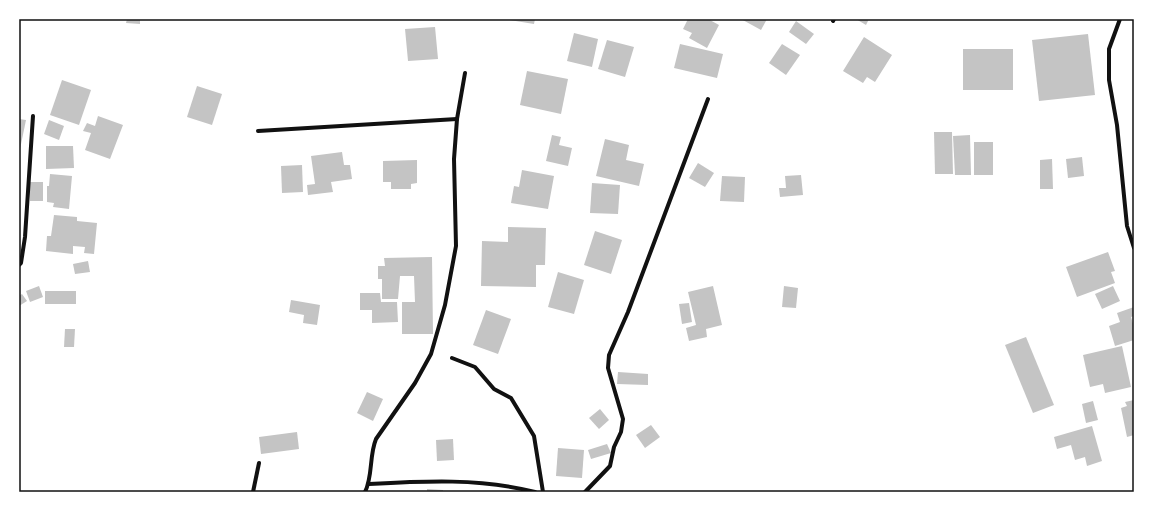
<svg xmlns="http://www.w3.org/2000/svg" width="1153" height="511" font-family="Cabin,sans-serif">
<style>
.building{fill:#c4c4c4}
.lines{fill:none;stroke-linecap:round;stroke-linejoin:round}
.minor{stroke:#111;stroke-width:4}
.neatline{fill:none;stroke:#111;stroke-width:1.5}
</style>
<rect width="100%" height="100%" fill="#fff"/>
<g class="building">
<polygon points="127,19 140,19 140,24 126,23"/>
<polygon points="504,19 535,19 534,24"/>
<polygon points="688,19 708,19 719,25 707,48 689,38 692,33 683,29"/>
<polygon points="741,19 767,19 761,30"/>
<polygon points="856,19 869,19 866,25"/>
<polygon points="796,21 814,34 806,44 789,32"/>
<polygon points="435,27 438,59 408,61 405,29"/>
<polygon points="574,33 598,39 592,67 567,61"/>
<polygon points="1088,34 1095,95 1039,101 1032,40"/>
<polygon points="864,37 892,55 875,82 867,77 863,83 843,71"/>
<polygon points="607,40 634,47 625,77 598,69"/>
<polygon points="680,44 723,54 717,78 674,68"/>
<polygon points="782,44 800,55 786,75 769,63"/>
<rect x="963" y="49" width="50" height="41"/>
<polygon points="527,71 568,79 561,114 520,105"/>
<polygon points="62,80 91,90 79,125 50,115"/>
<polygon points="197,86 222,94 212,125 187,117"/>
<polygon points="98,116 123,125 110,159 85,150 91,133 83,131 87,123 95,126"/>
<polygon points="19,119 26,120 20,149 19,149"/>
<polygon points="49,120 64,126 59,140 44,134"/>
<polygon points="934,132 952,132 953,174 935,174"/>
<polygon points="552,135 561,137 559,145 572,148 568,166 546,161"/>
<polygon points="970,135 971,175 955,175 953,136"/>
<polygon points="605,139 629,145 626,160 644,164 639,186 596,176"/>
<rect x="974" y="142" width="19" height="33"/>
<polygon points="46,146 73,146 74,168 46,169"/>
<polygon points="342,152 344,165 350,165 352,179 331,182 333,192 308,195 307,185 315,184 311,156"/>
<polygon points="1082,157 1084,176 1068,178 1066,159"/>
<polygon points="1052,159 1053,189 1040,189 1040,160"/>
<polygon points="417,160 417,183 411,184 411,189 391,189 391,182 383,182 383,161"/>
<polygon points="698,163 714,173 705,187 689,178"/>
<polygon points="302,165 303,192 282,193 281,166"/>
<polygon points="522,170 554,176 548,209 511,203 514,186 519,187"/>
<polygon points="50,174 72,176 69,209 53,207 54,203 47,202 47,186 49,186"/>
<polygon points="801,175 803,195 780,197 779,188 786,188 785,176"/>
<polygon points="722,176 745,177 744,202 720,201"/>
<rect x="30" y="182" width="13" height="19"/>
<polygon points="592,183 620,185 618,214 590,213"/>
<polygon points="54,215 77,217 77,221 97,223 94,254 84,253 85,247 73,246 73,254 46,251 47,236 51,236"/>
<polygon points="508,227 546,228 545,265 536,265 536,287 481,286 482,241 508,242"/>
<polygon points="595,231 622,240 611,274 584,265"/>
<polygon points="1108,252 1115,271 1111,272 1115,283 1077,297 1066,267"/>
<polygon points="432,257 433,334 402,334 402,302 415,302 414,276 400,276 398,299 382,299 382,279 378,279 378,266 385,266 384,258"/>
<polygon points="88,261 90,272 75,274 73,264"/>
<polygon points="558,272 584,280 574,314 548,307"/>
<polygon points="39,286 43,297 30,302 26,291"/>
<polygon points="713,286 722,325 706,329 707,337 689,341 686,328 696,325 688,292"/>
<polygon points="784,286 798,288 796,308 782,307"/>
<polygon points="1113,286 1120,301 1102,309 1095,294"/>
<rect x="45" y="291" width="31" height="13"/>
<polygon points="360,293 380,293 381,302 397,302 398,322 372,323 372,310 360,310"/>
<polygon points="22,294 27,301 19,306 19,296"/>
<polygon points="291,300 320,305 317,325 303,323 304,315 289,312"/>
<polygon points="689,303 692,322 682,324 679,304"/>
<polygon points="1134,307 1134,316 1131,317 1134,327 1134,340 1115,346 1109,326 1120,322 1117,313"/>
<polygon points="486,310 511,319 498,354 473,345"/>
<polygon points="65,329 75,329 74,347 64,347"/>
<polygon points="1026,337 1054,405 1033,413 1005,345"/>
<polygon points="1122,346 1131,387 1105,393 1103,384 1090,387 1083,355"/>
<polygon points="618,372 648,374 648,385 617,384"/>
<polygon points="367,392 383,399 373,421 357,413"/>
<polygon points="1134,400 1134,435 1127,437 1121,408 1127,406 1125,402"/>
<polygon points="1093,401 1098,420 1086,423 1082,404"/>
<polygon points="600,409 609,420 599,429 589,418"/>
<polygon points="651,425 660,437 645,448 636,435"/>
<polygon points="1092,426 1102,461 1087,466 1085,457 1075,460 1071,445 1057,449 1054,437"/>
<polygon points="297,432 299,449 261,454 259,437"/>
<polygon points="453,439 454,460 437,461 436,440"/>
<polygon points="607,444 611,453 591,459 588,450"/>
<polygon points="558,448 584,450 582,478 556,476"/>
<polygon points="427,489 443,490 443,492 427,492"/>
</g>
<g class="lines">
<g class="minor">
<polyline points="1120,19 1109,49 1109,80 1117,125 1127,226 1134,248"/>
<polyline points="833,21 834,19"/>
<polyline points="258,131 457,119"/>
<polyline points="19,265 21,263 25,237 33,116"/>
<polyline points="452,358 475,367 494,389 511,398 534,436 543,492"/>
<path d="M369 484C424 481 481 478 535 492"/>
<polyline points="253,492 259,463"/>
<path d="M365 492C373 476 369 456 376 439L415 383 431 354 445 305 456 246 454 159 457 119 465 73"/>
<polyline points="585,492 610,466 614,447 621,432 623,419 608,368 609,355 628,312 708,99"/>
</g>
</g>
<rect width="1153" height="511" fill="none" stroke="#ffffff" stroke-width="40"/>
<rect x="20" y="20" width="1113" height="471" class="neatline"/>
</svg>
